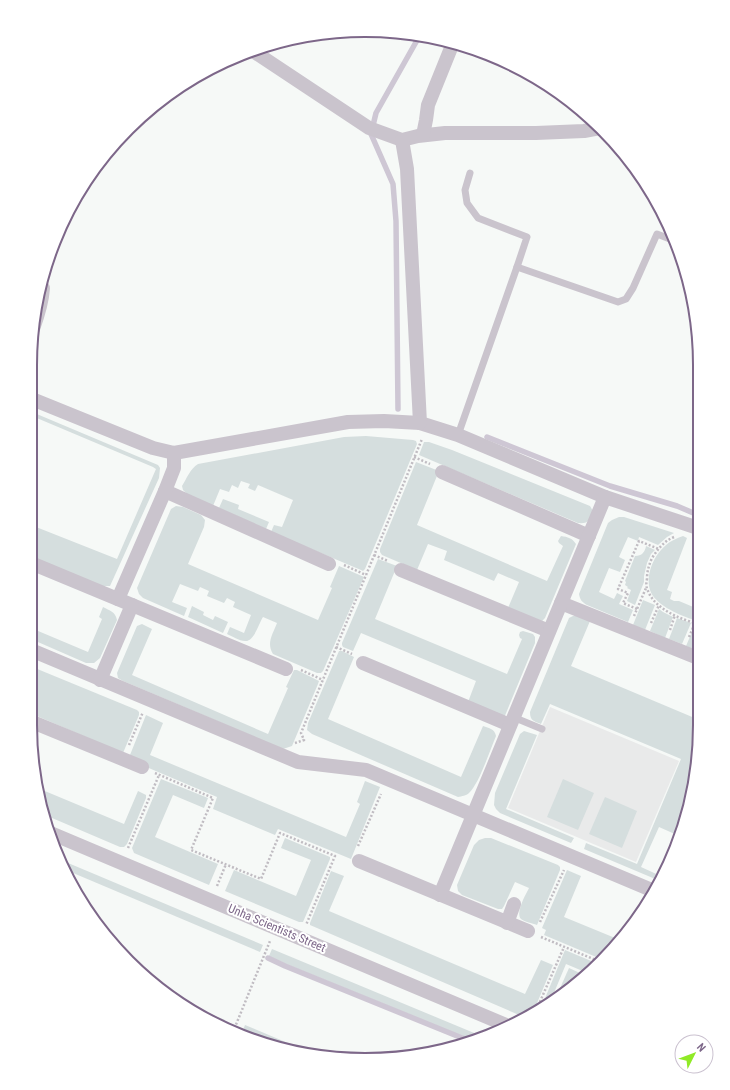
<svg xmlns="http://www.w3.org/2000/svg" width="730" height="1090" font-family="'Roboto Condensed',sans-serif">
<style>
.built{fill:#e9eaea}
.green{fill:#d5dede}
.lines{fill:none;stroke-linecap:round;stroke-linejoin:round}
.stream{stroke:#cec7d4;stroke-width:5.5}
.path{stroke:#c0bcc2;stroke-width:2.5;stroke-dasharray:2 2;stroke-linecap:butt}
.service{stroke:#cac4cd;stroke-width:7}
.minor{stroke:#cac4cd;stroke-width:14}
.labels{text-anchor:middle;stroke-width:4;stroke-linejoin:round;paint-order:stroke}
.street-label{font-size:12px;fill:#7d6789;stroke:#fff}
.rim{fill:none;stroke:#7d6789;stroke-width:2}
</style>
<rect width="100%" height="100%" fill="#f6f9f7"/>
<polygon class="built" points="550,707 679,761 636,862 508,808"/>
<g class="green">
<polygon points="32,412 158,465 160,468 159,478 110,586 101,586 31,557 31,525 117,559 156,469 153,467 32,416"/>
<path d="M366 436 413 440 416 441 417 444 365 569 363 571 361 570 271 532 274 525 282 527 293 500 258 485 255 491 248 488 250 484 241 481 238 488 232 485 229 492 220 489 213 506 187 494 183 490 182 486C187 478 190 469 198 464L344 437Z"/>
<path d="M424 442H429L452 450 590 506 593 511C589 520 589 524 578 523L419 455Z"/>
<path d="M416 462 439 471 417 525 547 581 563 546 559 543 558 541 561 536C568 537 572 538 576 544L545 618 542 621 508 608 519 582 498 573 494 581 444 560 447 551 428 544 417 570 382 555 380 552V549Z"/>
<polygon points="223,499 239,505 238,509 269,522 266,529 219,508"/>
<path d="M176 506 183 507 201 515 205 520 204 527 188 564 318 620 332 588 330 587 339 566 364 577 323 671 321 673H317L273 654C266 643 273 634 277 623L263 617C259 623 254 642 245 641 239 641 232 636 227 634L230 627 244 633 251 615 233 607 235 602 227 598 224 603 207 596 209 591 200 587 198 591 180 584 172 602 187 608 184 616 143 598 139 594 137 588 171 509Z"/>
<path d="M619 517H624L674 533 667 537 658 545 639 537 638 541 628 537 619 557 625 560 620 572 609 568 599 592 614 599 617 593 623 596 619 604 633 610 628 622 587 605C582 602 580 600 579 594L608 523 612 520Z"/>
<path d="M683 536 687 538 667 590 672 592 670 599 674 601H679L698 609V621C683 617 662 608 653 596 643 581 652 557 665 546 670 541 677 538 683 536Z"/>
<path d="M646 546 655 550 651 554 647 563 644 576V582L635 605 627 601 631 590 627 588 628 587 625 585 626 582 625 581 635 556C642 556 645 552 646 546Z"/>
<polygon points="378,559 397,566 375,619 507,674 522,639 520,638 519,635 520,632 523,631 533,634 535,637 535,643 504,718 468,702 476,681 361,633 353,651 343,647 342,645 342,643"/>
<polygon points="643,600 655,605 645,630 633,625"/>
<polygon points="192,606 204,612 203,615 213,620 215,616 228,622 223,633 188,617"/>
<path d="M103 607C110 611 115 611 117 620L100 658 94 663H86L31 639V628L88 652 102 619 99 617Z"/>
<polygon points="659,609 663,612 673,617 665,638 650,631"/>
<path d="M573 616H580L590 621 571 666 697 719V769L677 835 659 827 641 867 663 877 660 881 584 849 586 843 637 864 681 759 550 704 541 724C534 721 530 721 530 712L569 618Z"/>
<polygon points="677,618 691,623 682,644 669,639"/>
<polygon points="142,624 152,629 132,675 268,734 288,688 286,687 294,670 297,670 319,681 318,684 292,746 283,749 123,681 118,678 117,673 137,626"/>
<polygon points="695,625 698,626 698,651 686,646"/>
<path d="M339 651H342L354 657 328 719 461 777 483 726C489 728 495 729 496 736 490 750 479 784 469 793 466 796 462 796 458 797L312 734 307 730 308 723Z"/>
<polygon points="30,666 137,710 139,712 139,715 123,753 30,713"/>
<polygon points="146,715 163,723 150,755 346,837 360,804 357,802 365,781 380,787 351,859 278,829 275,835 213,809 217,797 144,766 130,755"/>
<polygon points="524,731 537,735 506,809 574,838 571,843 500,813 496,809 494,805 495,793 520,734"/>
<polygon points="161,779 208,798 204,808 173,795 155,837 218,864 209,885 134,853 132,848"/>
<polygon points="563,779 594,793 578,830 547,817"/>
<polygon points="40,789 124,824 138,791 146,795 146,798 127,844 124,847 120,847 45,815"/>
<polygon points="605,797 637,811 622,848 589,834"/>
<polygon points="285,838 330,857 330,859 303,922 299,922 225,891 234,870 296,896 311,860 281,848"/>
<path d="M485 838H491L558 865 560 867V870L537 925C532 923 525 922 521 919 515 913 526 894 529 888L515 882 504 906 502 909H498L462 895 458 891 457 885 474 845 479 840Z"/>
<polygon points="61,860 263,945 260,952 66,870"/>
<polygon points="567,870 581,876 564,917 620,940 617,946 601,959 544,935 546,930 542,928"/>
<polygon points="331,871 344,876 329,911 525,994 541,960 553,965 532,1015 526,1018 310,925 310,923"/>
<polygon points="272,949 479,1035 470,1039 286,964 269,956"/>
<polygon points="565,950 596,963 585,972 566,964 551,1000 541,1008"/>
<polygon points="569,968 582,974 557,995"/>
<polygon points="175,999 225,1020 222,1026"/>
<polygon points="245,1025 307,1051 241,1035"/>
</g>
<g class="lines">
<g class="stream">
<polyline points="398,409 396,221 393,184 371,134 376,113 420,35"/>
<polyline points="487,437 610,486 677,506 698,515"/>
<polyline points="268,958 285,966 467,1040"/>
</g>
<g class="path">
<polyline points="414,457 430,464"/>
<path d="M674 537C664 541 658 549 652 558 649 565 647 571 647 579 646 583 646 587 648 591 655 609 680 619 698 624"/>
<polyline points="374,555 388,561"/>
<polyline points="344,565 366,575"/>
<polyline points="637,609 623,603 628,593 618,589 639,541 659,549"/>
<polyline points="634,616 646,588"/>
<polyline points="651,623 659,605"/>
<polyline points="670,630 675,615"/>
<polyline points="689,637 695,623"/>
<polyline points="336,647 352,654"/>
<polyline points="301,670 323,680"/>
<polyline points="295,743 304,740 301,733 422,439"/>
<polyline points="129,745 143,712"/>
<polyline points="155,773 213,798 191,850 261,879 280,833 335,856 306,925"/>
<polyline points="358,846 381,794"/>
<polyline points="128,848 159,775"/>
<polyline points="217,886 226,864"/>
<polyline points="540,922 564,870"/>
<polyline points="541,937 598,961"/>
<polyline points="535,1013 564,947"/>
<polyline points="233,1032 270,941"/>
</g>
<g class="service">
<polyline points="517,267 618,302 626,299 633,288 657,234 675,241"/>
<polyline points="458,435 517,267 527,237 478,218 467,203 465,190 470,173"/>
<polyline points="513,717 542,729"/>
</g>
<g class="minor">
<polyline points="253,51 369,128 402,140 418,136 445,133 536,133 584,131 600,128"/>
<polyline points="423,135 426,120 428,105 453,43"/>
<polyline points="402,140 407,169 420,423 458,435 605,497 698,528"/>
<path d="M33 329C38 315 42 303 43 288"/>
<polyline points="32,399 153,448 174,453 348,422 384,421 420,423"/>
<polyline points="442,472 589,536"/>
<polyline points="165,491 329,564"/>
<polyline points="31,563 286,669"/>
<polyline points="401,570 549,631"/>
<polyline points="118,599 165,491 174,468 174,453"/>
<polyline points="561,603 698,658"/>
<polyline points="31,650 298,762 366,770 654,891"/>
<polyline points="363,663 510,725"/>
<polyline points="100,680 132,605"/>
<polyline points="30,721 142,767"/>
<polyline points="48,832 506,1025"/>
<polyline points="359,861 528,931"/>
<polyline points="440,895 605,497"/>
<polyline points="507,923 514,904"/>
</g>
</g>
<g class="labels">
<g class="street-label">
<text transform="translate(277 928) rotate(23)" y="4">Unha Scientists Street</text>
</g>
</g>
<path d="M0 0H730V1090H0ZM365 37H365A328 328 0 0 1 693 365V725A328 328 0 0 1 365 1053H365A328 328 0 0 1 37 725V365A328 328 0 0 1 365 37Z" fill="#fff" fill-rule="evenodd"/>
<path class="rim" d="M365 37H365A328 328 0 0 1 693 365V725A328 328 0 0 1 365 1053H365A328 328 0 0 1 37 725V365A328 328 0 0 1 365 37Z"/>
<g transform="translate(694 1054) rotate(48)"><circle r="19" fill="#ffffff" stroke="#cbc2d0"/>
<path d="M0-3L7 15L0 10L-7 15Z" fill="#90ea26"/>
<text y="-6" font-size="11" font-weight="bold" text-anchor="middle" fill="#7d6789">N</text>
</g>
</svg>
